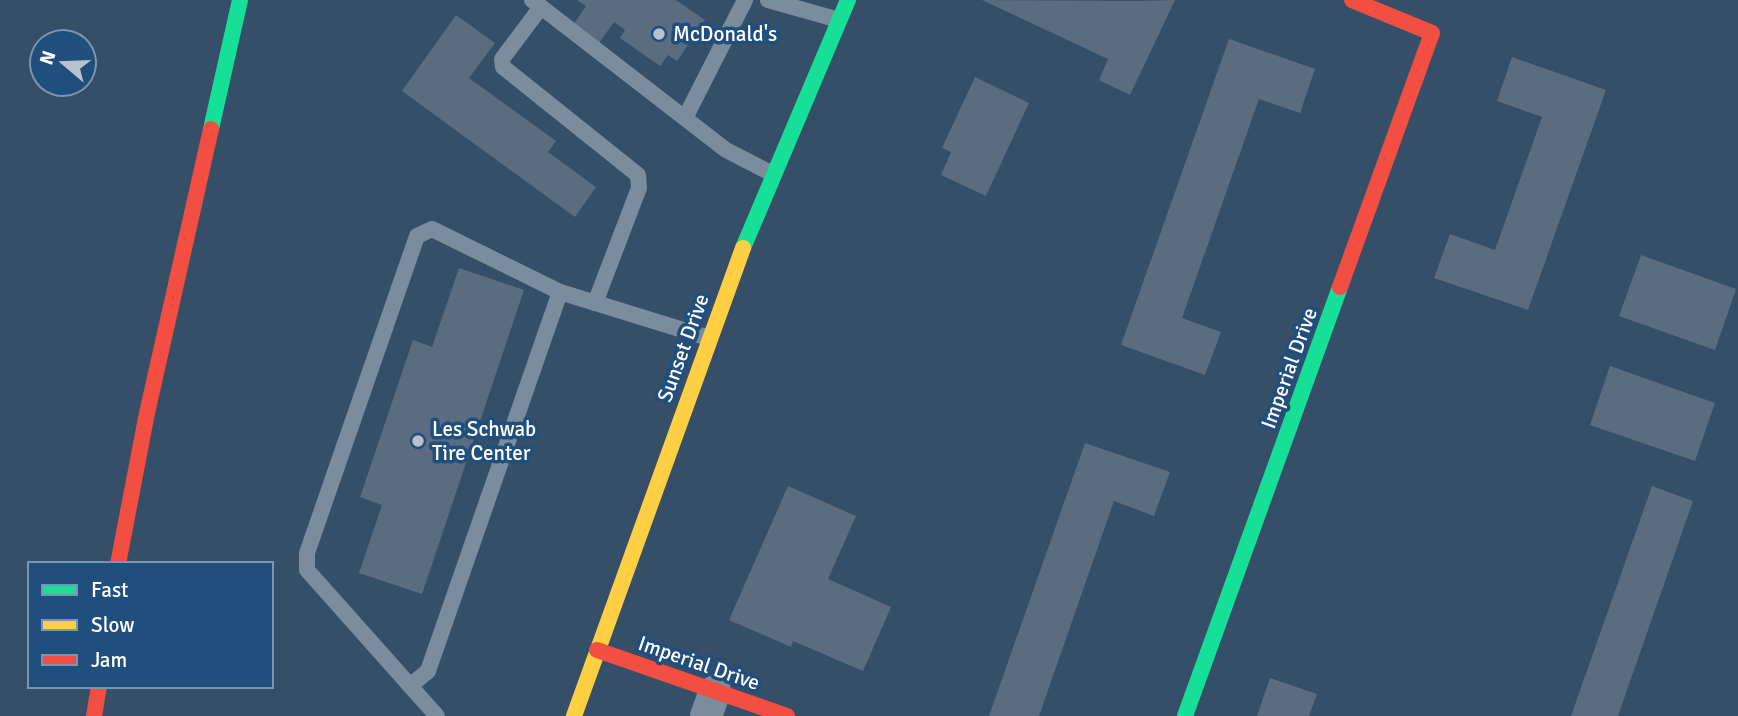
<svg xmlns="http://www.w3.org/2000/svg" width="1738" height="716" font-family="Signika,sans-serif">
<style>
.building{fill:#596c80}
.lines{fill:none;stroke-linecap:round;stroke-linejoin:round}
.lane{stroke:#7a8d9f;stroke-width:16}
.street{stroke:#7a8d9f;stroke-width:32}
.fast{stroke:#16e098;stroke-width:16}
.slow{stroke:#ffcf43;stroke-width:16}
.jam{stroke:#f24e42;stroke-width:16}
.poi-dot{fill:#b9c1ca;stroke:#204f7e;stroke-width:2.5}
.labels{text-anchor:middle;stroke-width:7;stroke-linejoin:round;paint-order:stroke}
.poi-label{font-size:21px;fill:#fff;stroke:#204f7e;text-anchor:start}
.street-label{font-size:21px;fill:#fff;stroke:#204f7e}
</style>
<rect width="100%" height="100%" fill="#364f68"/>
<g class="building">
<polygon points="577,0 676,0 705,20 677,61 668,55 660,66 620,38 625,30 614,22 599,43 573,25 586,6"/>
<polygon points="982,0 1137,1 1175,0 1130,95 1099,80 1108,59"/>
<polygon points="456,15 495,43 469,78 556,141 548,152 596,187 575,217 402,91"/>
<polygon points="1229,39 1315,69 1300,113 1259,99 1182,318 1221,332 1205,375 1121,345"/>
<polygon points="1512,57 1606,90 1528,310 1434,278 1450,234 1495,250 1542,117 1497,101"/>
<polygon points="975,77 1029,103 986,196 941,175 951,152 942,148"/>
<polygon points="1641,255 1736,289 1715,350 1619,316"/>
<polygon points="459,268 524,290 422,594 359,573 382,505 360,497 413,340 432,347"/>
<polygon points="1610,366 1715,403 1695,461 1590,425"/>
<polygon points="1085,443 1170,472 1154,516 1114,501 1039,716 989,716"/>
<polygon points="788,486 856,516 828,579 891,607 863,671 793,641 791,647 729,620"/>
<polygon points="1652,486 1693,501 1618,716 1571,716"/>
<polygon points="1270,678 1317,694 1309,716 1257,716"/>
</g>
<g class="lines">
<g class="lane">
<polyline points="532,0 726,150 773,174"/>
<polyline points="768,0 839,20"/>
<polyline points="541,7 502,59 503,67 638,175 639,188 595,303"/>
<polyline points="685,118 745,0"/>
<polyline points="410,686 428,671 560,292"/>
<polyline points="437,716 307,570 307,553 417,236 432,229 560,292 709,338"/>
</g>
<polyline class="street" points="706,716 715,691"/>
<g class="fast">
<polyline points="211,129 240,0"/>
<polyline points="743,248 848,0"/>
<polyline points="1185,716 1340,287"/>
</g>
<polyline class="slow" points="574,716 743,248"/>
<g class="jam">
<polyline points="1340,287 1432,33 1352,0"/>
<polyline points="118,564 147,413 211,129"/>
<polyline points="597,650 787,716"/>
<polyline points="94,716 99,686"/>
</g>
</g>
<g class="poi-dot">
<circle cx="659" cy="34" r="7"/>
<circle cx="418" cy="441" r="7"/>
</g>
<g class="labels">
<g class="poi-label">
<text x="673" y="41">McDonald's</text>
<text x="432" y="436">Les Schwab<tspan x="432" dy="24">Tire Center</tspan></text>
</g>
<g class="street-label">
<text transform="translate(683 348) rotate(-70)" y="7">Sunset Drive</text>
<text transform="translate(1289 368) rotate(-70)" y="7">Imperial Drive</text>
<text transform="translate(699 663) rotate(19)" y="7">Imperial Drive</text>
</g>
</g>
<rect x="28" y="562" width="245" height="126" fill="#204f7e" stroke="#7995b2" stroke-width="2"/>
<rect x="42" y="585" width="35" height="10" fill="#16e098" stroke="#7995b2" stroke-width="2"/>
<text x="91" y="597" font-size="21" fill="#ffffff">Fast</text>
<rect x="42" y="620" width="35" height="10" fill="#ffcf43" stroke="#7995b2" stroke-width="2"/>
<text x="91" y="632" font-size="21" fill="#ffffff">Slow</text>
<rect x="42" y="655" width="35" height="10" fill="#f24e42" stroke="#7995b2" stroke-width="2"/>
<text x="91" y="667" font-size="21" fill="#ffffff">Jam</text>
<g transform="translate(63 63) rotate(289)"><circle r="33" fill="#204f7e" stroke="#7995b2" stroke-width="2"/>
<path d="M0-5L12 26L0 18L-12 26Z" fill="#b9c1ca"/>
<text y="-10" font-size="19" font-weight="bold" text-anchor="middle" fill="#ffffff">N</text>
</g>
</svg>
